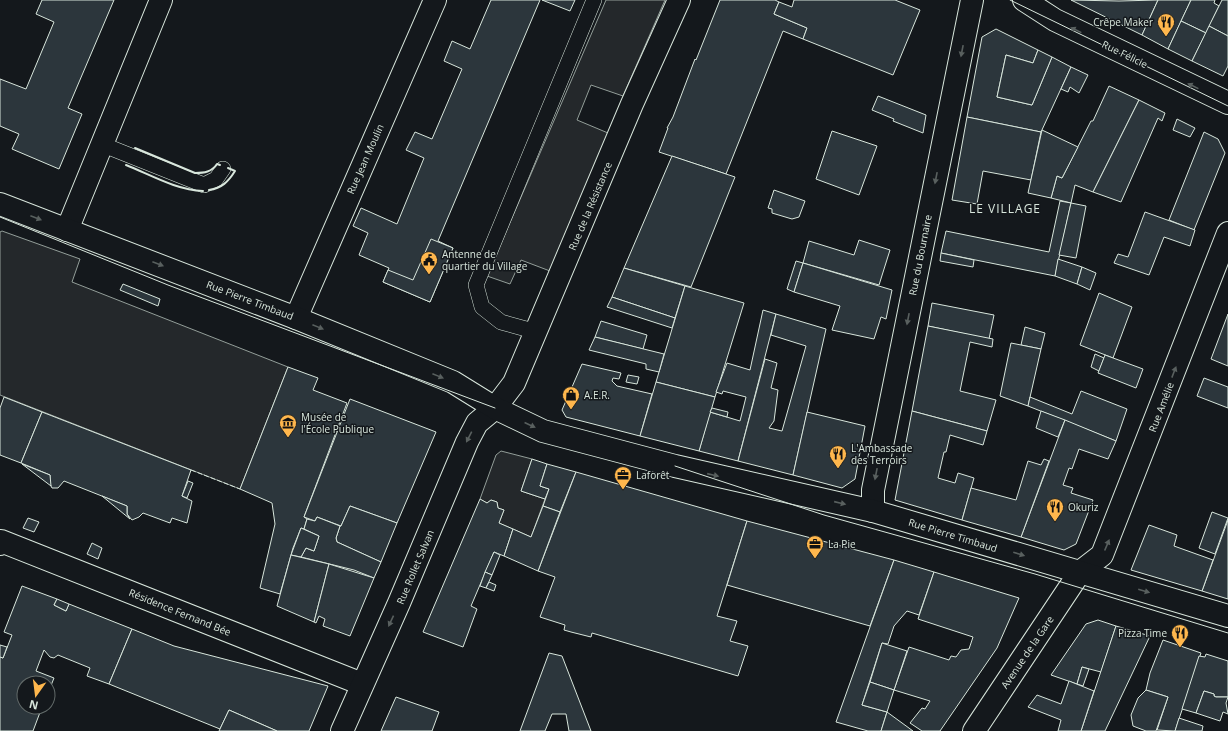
<svg xmlns="http://www.w3.org/2000/svg" width="1228" height="731" font-family="'Open Sans',sans-serif">
<style>
.parking{fill:#24282b;stroke:#939e99}
.building{fill:#2c363c;stroke:#d8e6dc}
.lines{fill:none;stroke-linecap:round;stroke-linejoin:round}
.service-casing{stroke:#d8e6dc;stroke-width:16}
.minor-casing{stroke:#d8e6dc;stroke-width:24}
.secondary-casing{stroke:#d8e6dc;stroke-width:24}
.service{stroke:#14181c;stroke-width:15}
.minor{stroke:#14181c;stroke-width:22}
.secondary{stroke:#14181c;stroke-width:22}
.tram{stroke:#d8e6dc;stroke-width:1}
.fence{stroke:#d8e6dc;stroke-width:1;stroke-dasharray:5 2;stroke-linecap:butt}
.wall{stroke:#d8e6dc;stroke-width:2}
.oneway{fill:#59605f}
.labels{text-anchor:middle;stroke-width:3;stroke-linejoin:round;paint-order:stroke}
.poi-label{font-size:10px;fill:#d8e6dc;stroke:#14181c;text-anchor:start}
.street-label{font-size:10px;fill:#d8e6dc;stroke:#14181c}
.quarter-label{font-size:12px;letter-spacing:1px;fill:#d8e6dc;stroke:#14181c}
</style>
<rect width="100%" height="100%" fill="#14181c"/>
<g class="parking">
<polygon points="606,0 665,0 623,96 591,85 577,120 608,133 550,271 521,260 510,284 487,276"/>
<polygon points="2,231 80,259 72,282 288,367 240,489 0,395 0,232"/>
<polygon points="501,451 532,459 521,491 545,499 531,537 499,523 504,510 498,508 497,502 491,500 487,503 480,499 496,455"/>
</g>
<g class="building">
<polygon points="42,0 114,0 68,108 82,114 59,169 12,149 19,134 0,126 0,79 26,89 54,22 36,14"/>
<polygon points="491,0 540,0 438,241 453,248 430,302 383,282 389,268 359,255 368,233 353,226 361,208 397,224 424,158 406,150 415,132 432,139 462,69 444,61 452,41 470,49"/>
<polygon points="542,0 575,0 570,11"/>
<polygon points="720,0 775,0 779,2 774,14 807,28 803,39 783,31 726,174 659,152 668,128 667,128 673,117 695,59 696,60"/>
<polygon points="794,0 895,0 920,10 893,75 803,39 807,28 774,14 779,2 792,7"/>
<polygon points="1071,0 1119,1 1158,0 1142,35"/>
<polygon points="1158,0 1191,0 1168,49 1142,35"/>
<polygon points="1191,0 1215,0 1214,3 1219,6 1206,33 1181,21"/>
<polygon points="1222,0 1228,0 1228,36 1209,26"/>
<polygon points="1181,21 1206,33 1192,61 1168,49"/>
<polygon points="1209,26 1228,36 1228,66 1223,76 1192,61"/>
<polygon points="996,29 1038,50 1033,63 1006,55 997,97 1032,105 1052,57 1071,67 1041,132 967,117 982,37"/>
<polygon points="1038,50 1052,57 1032,105 997,97 1006,55 1033,63"/>
<polygon points="1071,67 1088,75 1079,93 1070,87 1068,92 1061,89"/>
<polygon points="1109,86 1139,100 1093,192 1075,185 1071,203 1051,198 1057,176 1062,178 1091,121 1093,121"/>
<polygon points="878,96 926,115 923,133 893,121 894,119 872,110"/>
<polygon points="1139,100 1165,113 1162,121 1158,118 1121,202 1093,192"/>
<polygon points="967,117 1041,132 1031,180 983,171 977,204 952,200"/>
<polygon points="1177,119 1195,128 1190,137 1173,130"/>
<polygon points="1042,130 1078,147 1062,178 1057,176 1051,198 1028,193"/>
<polygon points="832,131 877,146 859,195 816,179"/>
<polygon points="1204,132 1218,139 1225,153 1194,230 1169,220"/>
<polygon points="672,156 735,177 691,287 624,268"/>
<polygon points="774,190 805,201 799,217 792,219 772,213 772,209 768,208"/>
<polygon points="1060,201 1071,203 1055,276 941,253 946,231 1049,252"/>
<polygon points="1071,203 1086,206 1076,258 1059,255"/>
<polygon points="1145,212 1195,230 1190,246 1164,237 1149,275 1114,263 1118,254 1128,257"/>
<polygon points="431,239 453,248 430,302 383,282 388,270 413,280"/>
<polygon points="859,240 890,250 879,285 803,263 809,241 854,255"/>
<polygon points="941,253 974,260 973,267 940,261"/>
<polygon points="1058,259 1082,267 1077,284 1055,276"/>
<polygon points="796,261 803,263 794,292 787,289"/>
<polygon points="803,263 892,290 886,319 881,317 874,339 832,330 840,306 794,292"/>
<polygon points="1082,267 1096,273 1090,290 1077,284"/>
<polygon points="624,268 685,286 675,318 612,297"/>
<polygon points="123,284 160,299 158,306 120,290"/>
<polygon points="685,286 744,303 715,397 656,382"/>
<polygon points="1099,293 1132,307 1113,358 1080,345"/>
<polygon points="612,297 675,318 672,328 607,307"/>
<polygon points="932,303 994,315 989,339 928,326"/>
<polygon points="763,310 776,314 738,461 699,451 710,412 740,421 746,397 723,391 722,394 716,392 727,363 750,370"/>
<polygon points="776,314 826,329 793,475 738,461 765,359 777,363 771,388 778,390 774,421 769,428 782,431 806,346 771,335"/>
<polygon points="1228,314 1228,366 1211,359"/>
<polygon points="601,321 647,335 643,349 595,337"/>
<polygon points="928,326 993,339 992,347 970,342 960,391 996,400 987,431 912,411"/>
<polygon points="1025,327 1045,333 1041,349 1021,345"/>
<polygon points="595,337 664,354 659,372 646,369 646,364 589,350"/>
<polygon points="1011,343 1041,349 1028,406 1000,396"/>
<polygon points="1095,354 1104,358 1099,371 1091,367"/>
<polygon points="1105,355 1143,369 1136,388 1098,373"/>
<polygon points="582,364 621,373 619,379 613,378 612,381 617,386 652,394 640,436 566,417 562,410"/>
<polygon points="288,367 318,378 313,390 347,403 304,517 307,519 304,529 301,528 293,548 280,594 260,588 275,524 272,503 240,489"/>
<polygon points="628,375 639,377 637,384 626,382"/>
<polygon points="1204,378 1228,387 1228,408 1197,396"/>
<polygon points="656,382 715,397 699,451 640,436"/>
<polygon points="1081,391 1127,409 1116,441 1028,406 1030,397 1072,414"/>
<polygon points="4,397 42,412 21,463 0,455 0,408"/>
<polygon points="350,399 436,432 397,523 350,506 341,526 317,517 315,521 304,517"/>
<polygon points="712,408 728,412 727,417 710,412"/>
<polygon points="912,411 987,431 983,445 950,435 946,452 944,452 938,478 955,483 958,473 974,478 962,520 895,500"/>
<polygon points="1041,411 1065,420 1058,437 1036,428"/>
<polygon points="42,412 191,470 182,496 192,501 187,523 172,518 170,523 143,513 139,517 132,520 127,514 127,506 64,481 58,488 52,488 50,484 50,475 21,463"/>
<polygon points="807,412 865,426 855,479 842,488 793,475"/>
<polygon points="1065,420 1116,441 1108,459 1079,449 1072,469 1069,468 1063,485 1073,488 1071,493 1093,500 1076,544 1064,550 1021,537"/>
<polygon points="532,459 547,464 540,486 549,489 545,499 521,491"/>
<polygon points="1044,459 1049,461 1021,537 962,520 971,488 1016,500 1028,461 1041,465"/>
<polygon points="22,464 50,475 51,486"/>
<polygon points="547,464 576,472 560,512 543,506 549,489 540,486"/>
<polygon points="576,472 747,521 717,616 737,621 730,641 748,646 738,676 592,633 591,637 571,632 564,630 565,625 540,617 555,577 538,571"/>
<polygon points="188,481 193,483 187,498 182,496"/>
<polygon points="102,496 127,506 127,514 130,519"/>
<polygon points="480,499 487,503 491,500 497,502 498,508 504,510 499,523 513,529 504,556 494,552 471,606 477,609 463,647 423,632"/>
<polygon points="350,506 397,523 381,562 337,542 336,538 340,526 341,526"/>
<polygon points="543,506 560,512 538,571 504,556 513,529 531,537"/>
<polygon points="1212,512 1228,518 1215,554 1199,548"/>
<polygon points="317,517 340,526 336,538 337,542 381,562 374,578 354,570 301,557 306,548 314,551 319,536 304,529 307,519 315,521"/>
<polygon points="28,518 39,522 34,532 23,528"/>
<polygon points="1228,520 1228,599 1202,591"/>
<polygon points="747,521 894,560 870,626 727,585"/>
<polygon points="1149,525 1177,535 1174,546 1213,560 1202,591 1131,570"/>
<polygon points="301,528 319,536 314,551 306,548 301,557 291,555"/>
<polygon points="92,543 102,548 98,559 87,554"/>
<polygon points="494,552 500,555 492,575 485,572"/>
<polygon points="291,555 329,564 314,622 277,606"/>
<polygon points="894,560 934,572 919,615 907,611 894,626 888,644 882,643 862,705 887,712 881,731 868,731 836,722"/>
<polygon points="329,564 374,578 350,636 323,626 325,619 319,616 316,623 314,622"/>
<polygon points="485,572 492,575 486,588 480,586"/>
<polygon points="934,572 1019,598 997,648 940,731 922,731 910,723 922,708 925,709 930,701 894,690 909,647 949,660 951,656 956,657 961,650 969,649 973,637 918,619"/>
<polygon points="489,582 496,585 494,591 486,588"/>
<polygon points="22,586 57,599 54,605 66,611 69,604 132,629 109,684 87,676 90,668 58,655 54,658 50,657 44,650 36,671 54,678 48,693 48,683 24,683 24,707 42,707 33,731 0,731 0,657 3,658 12,635 4,632"/>
<polygon points="57,599 69,604 66,611 54,605"/>
<polygon points="1098,620 1116,626 1101,672 1082,667 1077,684 1051,675 1086,624"/>
<polygon points="1116,626 1150,636 1105,731 1081,731"/>
<polygon points="132,629 174,646 328,686 309,731 277,731 229,710 220,729 109,684"/>
<polygon points="1163,640 1201,653 1175,731 1157,730 1168,697 1146,690 1150,673"/>
<polygon points="882,643 907,651 894,690 870,682"/>
<polygon points="0,645 7,647 3,658 0,657"/>
<polygon points="549,653 562,656 591,731 569,731 566,714 552,714 545,731 520,731"/>
<polygon points="1206,654 1228,661 1228,697 1216,697 1214,696 1214,694 1204,691 1196,713 1182,709 1199,656 1205,657"/>
<polygon points="1082,667 1089,669 1083,686 1077,684"/>
<polygon points="1069,681 1094,691 1081,731 1058,731 1061,720 1028,707 1037,695 1061,704"/>
<polygon points="870,682 894,690 887,712 862,705"/>
<polygon points="1146,690 1168,697 1156,731 1146,731 1133,726 1131,715 1138,698"/>
<polygon points="1204,691 1214,694 1214,696 1216,697 1228,697 1226,703 1228,714 1223,712 1220,721 1196,713"/>
<polygon points="396,697 439,712 432,731 381,731"/>
<polygon points="229,710 277,731 219,731"/>
<polygon points="887,712 913,731 881,731"/>
<polygon points="1179,718 1203,726 1202,731 1175,731"/>
</g>
<g class="lines">
<g class="service-casing">
<g id="service">
<polyline points="101,144 204,185 216,179 223,169"/>
<polyline points="537,332 501,322 482,307 476,285 594,0"/>
</g>
</g>
<g class="minor-casing">
<g id="minor">
<polyline points="67,230 161,0"/>
<polyline points="296,318 435,0"/>
<polyline points="873,511 873,490 972,0"/>
<polyline points="0,544 1,541 362,684"/>
<polyline points="342,731 399,603 467,442 477,423 495,408 514,383 632,104 679,0"/>
<polyline points="974,731 1080,572 1102,555 1228,233"/>
</g>
</g>
<g class="secondary-casing">
<g id="secondary">
<polyline points="1024,0 1055,20 1228,103"/>
<polyline points="0,204 296,318 453,382 495,408 543,431 675,466 873,511 1228,616"/>
</g>
</g>
<use href="#service" class="service"/>
<use href="#minor" class="minor"/>
<use href="#secondary" class="secondary"/>
<g class="tram">
<polyline points="1010,0 1228,106"/>
<polyline points="0,217 168,285 495,408"/>
<polyline points="675,466 824,515 1035,574 1228,633"/>
</g>
<polyline class="fence" points="191,470 240,489"/>
<g class="wall">
<path d="M135 148 195 173C204 173 212 172 217 164L220 165"/>
<path d="M126 165C151 175 176 190 203 191"/>
<path d="M209 190C222 188 228 182 235 171L228 168"/>
</g>
</g>
<defs><path id="oneway-solid" d="M-6-.8H1V-3.2L6.5 0L1 3.2V.8H-6Z"/></defs>
<g class="oneway">
<use href="#oneway-solid" transform="translate(1076 30) rotate(-154)"/>
<use href="#oneway-solid" transform="translate(962 51) rotate(101)"/>
<use href="#oneway-solid" transform="translate(1193 86) rotate(-154)"/>
<use href="#oneway-solid" transform="translate(936 178) rotate(101)"/>
<use href="#oneway-solid" transform="translate(36 218) rotate(21)"/>
<use href="#oneway-solid" transform="translate(158 264) rotate(21)"/>
<use href="#oneway-solid" transform="translate(908 319) rotate(101)"/>
<use href="#oneway-solid" transform="translate(318 327) rotate(22)"/>
<use href="#oneway-solid" transform="translate(1174 372) rotate(-69)"/>
<use href="#oneway-solid" transform="translate(438 376) rotate(22)"/>
<use href="#oneway-solid" transform="translate(530 425) rotate(25)"/>
<use href="#oneway-solid" transform="translate(469 437) rotate(117)"/>
<use href="#oneway-solid" transform="translate(876 474) rotate(101)"/>
<use href="#oneway-solid" transform="translate(713 475) rotate(13)"/>
<use href="#oneway-solid" transform="translate(840 503) rotate(13)"/>
<use href="#oneway-solid" transform="translate(1107 545) rotate(-67)"/>
<use href="#oneway-solid" transform="translate(1019 554) rotate(17)"/>
<use href="#oneway-solid" transform="translate(1144 591) rotate(16)"/>
<use href="#oneway-solid" transform="translate(391 621) rotate(115)"/>
</g>
<defs>
<g id="restaurant-pin" transform="scale(0.9)"><path d="M0 17L-7.5 6A9.5 9.5 0 1 1 7.5 6Z" fill="#ffb74d" stroke="#14181c"/><path d="M-5-6h1v4h1v-4h1v4h1v-4h1v5L-1.5 .5V6h-2V.5L-5-1ZM5-6V6H3V1.5H1.5Q1.5-4 5-6Z" fill="#111"/></g>
<g id="civic-pin" transform="scale(0.9)"><path d="M0 17L-7.5 6A9.5 9.5 0 1 1 7.5 6Z" fill="#ffb74d" stroke="#14181c"/><path d="M-.6-6.5H3V-4.5H.6V-3L4-1V1h2V6H-6V1h2V-1L-.6-3ZM-1.2 2.5V6h2.4V2.5Z" fill="#111"/></g>
<g id="shop-pin" transform="scale(0.9)"><path d="M0 17L-7.5 6A9.5 9.5 0 1 1 7.5 6Z" fill="#ffb74d" stroke="#14181c"/><path d="M-5-2.5h2.3a2.7 3.5 0 0 1 5.4 0H5L5.5 6h-11ZM-1.5-2.5h3a1.5 2.3 0 0 0-3 0Z" fill="#111"/></g>
<g id="museum-pin" transform="scale(0.9)"><path d="M0 17L-7.5 6A9.5 9.5 0 1 1 7.5 6Z" fill="#ffb74d" stroke="#14181c"/><path d="M0-6L6-3V-2H-6V-3ZM-5-1h2V3h-2ZM-1-1h2V3h-2ZM3-1h2V3H3ZM-6 4H6V6H-6Z" fill="#111"/></g>
<g id="office-pin" transform="scale(0.9)"><path d="M0 17L-7.5 6A9.5 9.5 0 1 1 7.5 6Z" fill="#ffb74d" stroke="#14181c"/><path d="M-6-3h4V-5.5h4V-3h4V5H-6ZM-1-4.5V-3h2v-1.5ZM-6 0V1H6V0Z" fill="#111"/></g>
</defs>
<g fill-rule="evenodd">
<use href="#restaurant-pin" x="1166" y="22"/>
<use href="#civic-pin" x="429" y="260"/>
<use href="#shop-pin" x="571" y="395"/>
<use href="#museum-pin" x="288" y="423"/>
<use href="#restaurant-pin" x="838" y="454"/>
<use href="#office-pin" x="623" y="475"/>
<use href="#restaurant-pin" x="1055" y="507"/>
<use href="#office-pin" x="815" y="544"/>
<use href="#restaurant-pin" x="1180" y="633"/>
</g>
<g class="labels">
<g class="poi-label">
<text x="1153" y="26" text-anchor="end">Crêpe Maker</text>
<text x="442" y="258">Antenne de<tspan x="442" dy="12">quartier du Village</tspan></text>
<text x="584" y="399">A.E.R.</text>
<text x="301" y="421">Musée de<tspan x="301" dy="12">l'École Publique</tspan></text>
<text x="851" y="452">L'Ambassade<tspan x="851" dy="12">des Terroirs</tspan></text>
<text x="636" y="479">Laforêt</text>
<text x="1068" y="511">Okuriz</text>
<text x="828" y="548">La Pie</text>
<text x="1167" y="637" text-anchor="end">Pizza Time</text>
</g>
<g class="street-label">
<text transform="translate(1125 54) rotate(26)" y="4">Rue Félicie</text>
<text transform="translate(365 159) rotate(-66)" y="4">Rue Jean Moulin</text>
<text transform="translate(590 206) rotate(-67)" y="4">Rue de la Résistance</text>
<text transform="translate(920 255) rotate(-79)" y="4">Rue du Bournaire</text>
<text transform="translate(250 300) rotate(21)" y="4">Rue Pierre Timbaud</text>
<text transform="translate(1161 407) rotate(-69)" y="4">Rue Amélie</text>
<text transform="translate(953 535) rotate(17)" y="4">Rue Pierre Timbaud</text>
<text transform="translate(415 567) rotate(-67)" y="4">Rue Rollet Salvan</text>
<text transform="translate(180 612) rotate(22)" y="4">Résidence Fernand Bée</text>
<text transform="translate(1027 652) rotate(-56)" y="4">Avenue de la Gare</text>
</g>
<g class="quarter-label">
<text x="1005" y="213">LE VILLAGE</text>
</g>
</g>
<g transform="translate(36 695) rotate(194)"><circle r="19" fill="#14181c" stroke="#626a69"/>
<path d="M0-3L7 15L0 10L-7 15Z" fill="#ffb74d"/>
<text y="-6" font-size="11" font-weight="bold" text-anchor="middle" fill="#d8e6dc">N</text>
</g>
</svg>
